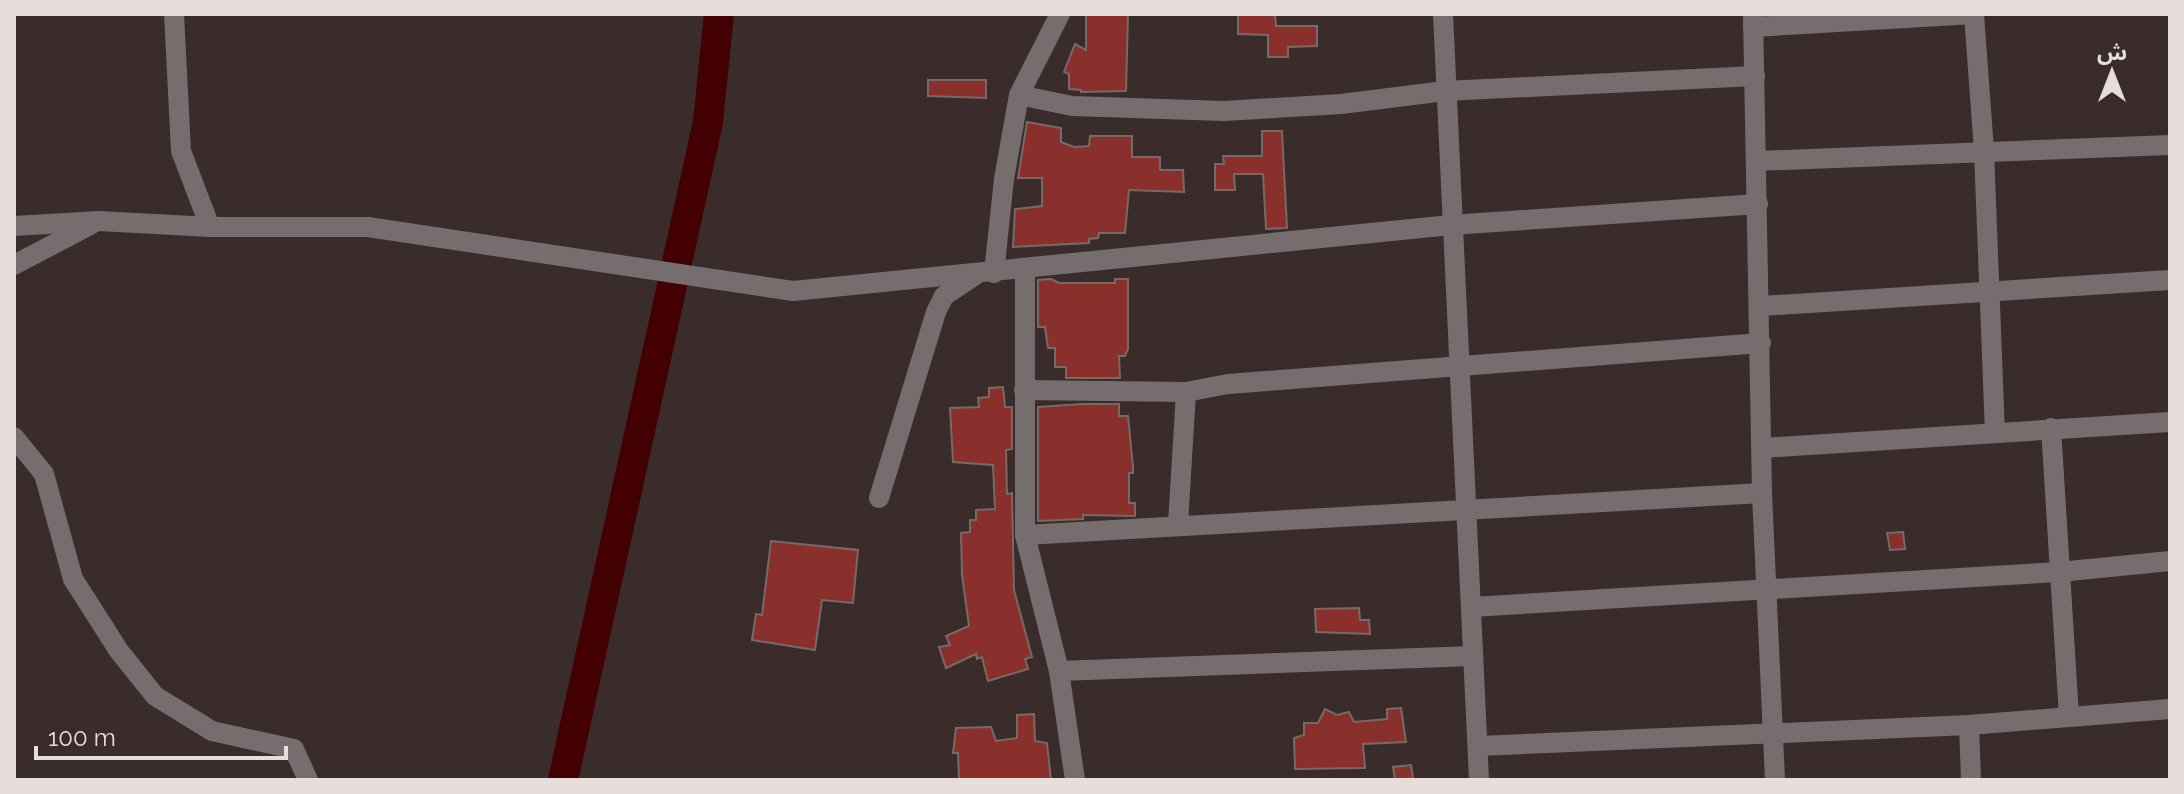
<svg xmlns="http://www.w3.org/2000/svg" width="2184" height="794" font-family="Raleway,'Noto Sans Arabic',sans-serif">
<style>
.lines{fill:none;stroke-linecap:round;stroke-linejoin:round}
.river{stroke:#430003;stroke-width:30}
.building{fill:#8a302c;stroke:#786967;stroke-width:2}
.minor{stroke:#766e6e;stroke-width:20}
</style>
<rect width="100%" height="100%" fill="#3a2c2b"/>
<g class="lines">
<polyline class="river" points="563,780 708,122 719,14"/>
</g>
<g class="building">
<polygon points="1086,14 1128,15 1126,91 1081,92 1081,90 1069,89 1069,74 1064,72 1075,44 1086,50"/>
<polygon points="1275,14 1276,26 1317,26 1317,46 1288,47 1288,57 1268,57 1268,35 1238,34 1238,15"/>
<polygon points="928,80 986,80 986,98 928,96"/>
<polygon points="1027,122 1061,128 1061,142 1074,147 1089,146 1090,136 1132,136 1132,157 1160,157 1160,170 1183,170 1184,192 1129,190 1125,233 1099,233 1098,238 1089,239 1089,243 1013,247 1015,209 1042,206 1042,178 1018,178"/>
<polygon points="1262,131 1282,131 1287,228 1266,229 1263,174 1234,174 1235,190 1215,190 1215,164 1224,164 1223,156 1262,156"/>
<polygon points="1051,279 1059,283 1115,283 1115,279 1128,279 1128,349 1125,356 1119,356 1120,378 1066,378 1066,367 1055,367 1055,348 1048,348 1045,327 1038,327 1038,280"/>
<polygon points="1003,387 1005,407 1012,407 1012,449 1006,450 1007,494 1012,493 1014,590 1032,657 1025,659 1028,669 988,681 982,657 977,659 976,654 946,668 939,647 950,645 946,636 969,626 962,575 961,533 970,532 970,520 976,520 976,510 995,509 993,465 953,462 950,408 979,407 978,398 989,397 989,388"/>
<polygon points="1082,404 1119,404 1119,416 1128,416 1133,467 1133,473 1129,473 1129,503 1135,503 1135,516 1083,515 1083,519 1038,521 1038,407"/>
<polygon points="1903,532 1905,549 1890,550 1887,533"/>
<polygon points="771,541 858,550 853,603 822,600 815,650 752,640 756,614 762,615"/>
<polygon points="1359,608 1360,620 1369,620 1370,634 1316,632 1315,609"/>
<polygon points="1401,708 1406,742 1363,744 1365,768 1295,769 1294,738 1304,735 1304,723 1318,723 1325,709 1337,715 1349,712 1354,722 1387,719 1387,709"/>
<polygon points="1034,714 1035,741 1047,743 1051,780 959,780 958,753 953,753 956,728 991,727 996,741 1017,738 1017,715"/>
<polygon points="1411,765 1413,778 1395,780 1393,767"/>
</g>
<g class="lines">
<g class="minor">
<polyline points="174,14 181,151 210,227"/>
<polyline points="1443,14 1479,780"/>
<polyline points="1753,14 1762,493 1775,780"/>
<polyline points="1974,14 1984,151 1995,433"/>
<polyline points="1753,27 1974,14"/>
<polyline points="1019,95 1072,106 1224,111 1341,104 1445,91 1755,76"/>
<polyline points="1756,161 2170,145"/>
<polyline points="14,226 99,221 210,227 368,227 793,291 1451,225 1758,204"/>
<polyline points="14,265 92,224"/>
<polyline points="1025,268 1025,535 1059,671 1075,780"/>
<polyline points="994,273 1004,179 1019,95 1060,14"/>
<polyline points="1761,306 2170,280"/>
<polyline points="1024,390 1186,392 1228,384 1761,343"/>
<polyline points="2051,428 2069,716"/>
<polyline points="14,437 44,474 73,579 119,651 155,696 212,731 294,749 308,780"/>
<polyline points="1762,448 2170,422"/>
<polyline points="879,498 936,312 944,296 974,276"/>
<polyline points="1178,524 1186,392"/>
<polyline points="1025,535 1762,493"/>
<polyline points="1471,607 2059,572 2170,561"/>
<polyline points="1059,671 1473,656"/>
<polyline points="1969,725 1971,780"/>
<polyline points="1479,746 1969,725 2170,709"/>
</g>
</g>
<rect width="2184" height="794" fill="none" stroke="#e7dedc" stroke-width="32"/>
<g transform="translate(2112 72)" stroke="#3a2c2b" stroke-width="6" paint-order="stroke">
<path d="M0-6L14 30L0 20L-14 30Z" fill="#e7dedc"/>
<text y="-12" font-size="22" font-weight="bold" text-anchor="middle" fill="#e7dedc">ش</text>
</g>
<path d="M36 746v12h250v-12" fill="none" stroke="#e7dedc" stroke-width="4"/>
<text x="48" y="746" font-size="24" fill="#e7dedc" stroke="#3a2c2b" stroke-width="6" paint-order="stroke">100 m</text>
</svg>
